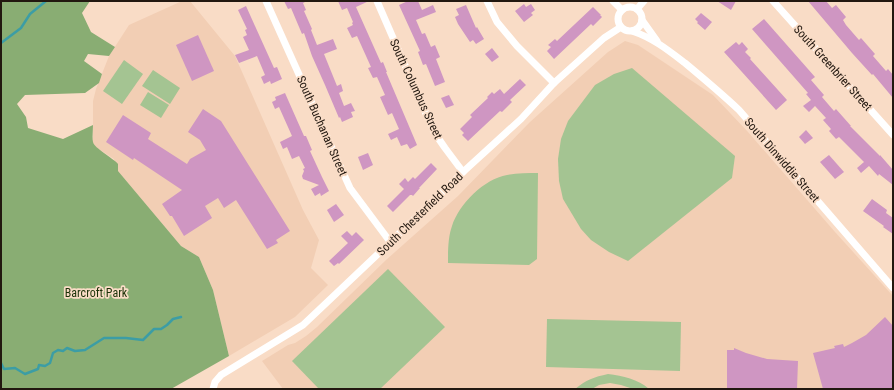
<svg xmlns="http://www.w3.org/2000/svg" width="894" height="390" font-family="'Roboto Condensed',sans-serif">
<style>
.built{fill:#f2ceb4}
.green{fill:#a4c492}
.forest{fill:#89ad73}
.lines{fill:none;stroke-linecap:round;stroke-linejoin:round}
.stream{stroke:#3c9da5;stroke-width:2.5}
.building{fill:#cf96c2}
.minor{stroke:#fff;stroke-width:7}
.labels{text-anchor:middle;stroke-width:3.5;stroke-linejoin:round;paint-order:stroke}
.street-label{font-size:12px;fill:#221810;stroke:#f9dcc6}
.park-label{font-size:12px;fill:#1b3208;stroke:#f9dcc6}
</style>
<rect width="100%" height="100%" fill="#f9dcc6"/>
<g class="built">
<polygon points="182,1 190,1 235,56 303,210 319,240 311,268 328,285 295,317 229,356 213,290 199,257 181,246 118,171 114,159 97,148 93,144 93,101 96,89 109,56 129,25"/>
<polygon points="625,41 638,45 713,95 748,132 835,232 893,296 893,389 283,389 262,361 288,345 295,343 306,336 317,327 386,260 458,196 530,122 608,52"/>
</g>
<g class="green">
<polygon points="124,60 143,74 122,104 103,91"/>
<polygon points="632,68 735,156 732,178 628,261 609,252 591,240 581,229 563,199 559,181 558,159 561,139 568,121 595,85 614,74"/>
<polygon points="153,70 180,88 170,104 142,86"/>
<polygon points="148,92 169,105 161,118 140,105"/>
<path d="M538 173 537 259 529 265 448 263C448 251 448 237 452 226 459 204 484 179 507 175 517 173 528 173 538 173Z"/>
<polygon points="388,269 445,327 380,389 319,389 292,361"/>
<polygon points="547,319 681,322 680,371 546,367"/>
<path d="M608 374C623 376 638 379 649 389H633L621 385 610 383 599 385 592 389H575C586 380 594 377 608 374Z"/>
</g>
<path class="forest" d="M1 1H90L82 13 91 32 115 47 109 56 88 54 84 61 102 74 99 83 85 93 25 95 17 104 26 117 28 128 63 139 93 125C93 131 92 137 93 142 94 148 113 158 118 164V171L181 246 199 257 213 290 229 356 171 389H1Z"/>
<g class="lines">
<g class="stream">
<polyline points="1,43 21,28 30,14 46,1"/>
<polyline points="1,363 4,369 15,368 25,374 38,369 39,365 45,366 50,363 53,353 58,350 63,351 67,348 75,351 85,350 104,338 126,338 143,340 154,329 161,329 167,325 173,319 181,317"/>
</g>
</g>
<g class="building">
<polygon points="284,1 307,1 303,3 306,10 304,11 312,29 311,30 317,45 333,39 337,49 324,54 337,86 341,84 343,91 339,93 344,106 351,103 355,111 351,112 353,117 342,122 340,117 339,118 325,85 312,56 304,33 302,34 291,8 288,9"/>
<polygon points="338,1 369,1 356,7 381,63 383,62 387,72 386,72 417,145 410,149 407,144 401,146 397,137 391,140 388,134 399,129 392,113 388,115 380,97 385,95 377,77 373,78 368,68 371,67 357,36 352,38 347,28 353,25 352,23 353,22 347,8 342,10"/>
<polygon points="408,1 418,1 422,10 433,5 436,12 416,20 422,34 425,33 431,47 435,45 440,57 436,59 445,82 435,86 426,64 423,65 418,52 420,51 399,5"/>
<polygon points="717,1 736,1 731,10"/>
<polygon points="808,1 826,1 832,8 836,5 846,17 843,20 846,25 859,40 861,38 875,54 873,56 886,71 888,69 893,75 893,98 873,74 872,75 852,53"/>
<polygon points="524,4 526,7 531,4 535,10 531,13 533,15 524,22 515,11"/>
<polygon points="466,5 476,28 477,27 484,39 476,44 473,40 470,42 458,24 455,17 459,15 456,9"/>
<polygon points="246,6 274,68 277,67 282,79 271,84 270,81 264,84 261,77 265,75 257,56 239,63 235,55 249,50 243,37 247,35 245,30 247,29 238,10"/>
<polygon points="593,7 601,15 600,15 602,17 593,26 591,24 554,59 547,51 551,47 548,45 555,39 557,41"/>
<polygon points="701,13 712,22 705,30 697,23 698,22 695,19"/>
<polygon points="764,19 815,77 811,80 824,95 822,97 834,111 836,109 851,126 850,126 880,156 880,155 893,170 893,185 879,174 878,176 869,166 861,173 857,168 864,162 839,137 836,139 829,131 831,129 823,120 826,118 815,106 809,112 803,106 811,100 806,94 808,93 752,29"/>
<polygon points="198,35 214,71 192,81 176,45"/>
<polygon points="736,42 739,45 742,42 748,49 745,52 751,58 750,59 787,100 776,110 724,52"/>
<polygon points="492,48 499,57 492,62 485,54"/>
<polygon points="520,79 526,85 510,100 512,102 502,112 500,111 468,141 462,135 464,133 460,129 472,117 470,115 488,98 487,97 492,92 494,94 500,89 504,94"/>
<polygon points="285,93 304,136 306,136 312,150 310,151 322,177 329,191 321,196 320,193 315,196 311,189 319,185 303,179 302,176 304,171 303,169 305,168 299,156 292,159 287,147 283,149 280,142 292,136 279,107 275,109 272,102 276,100 275,97"/>
<polygon points="449,95 454,105 446,108 441,98"/>
<polygon points="203,109 221,121 290,231 276,240 278,243 267,249 236,200 224,208 218,198 205,206 212,218 184,236 172,216 170,216 162,204 182,190 134,158 133,160 106,142 123,115 151,133 148,139 187,164 190,159 206,150 200,140 188,132"/>
<polygon points="806,130 813,138 805,144 799,137"/>
<polygon points="368,153 373,165 363,170 358,157"/>
<polygon points="829,155 844,172 835,179 820,162"/>
<polygon points="431,163 437,169 419,188 420,188 413,196 412,195 410,195 393,212 387,206 404,189 399,184 405,178 408,182 413,177 415,179"/>
<polygon points="872,199 887,210 886,213 893,218 893,234 883,227 884,226 863,211"/>
<polygon points="336,204 344,215 334,222 327,210"/>
<polygon points="347,231 352,236 356,232 364,240 339,264 338,263 334,266 329,261 348,243 341,236"/>
<polygon points="885,317 893,326 893,389 823,389 813,353 835,348 834,346 843,344 844,347 852,343 866,335"/>
<polygon points="734,348 746,353 767,359 798,361 797,389 727,389 727,350 734,350"/>
</g>
<g class="lines">
<g class="minor">
<polyline points="266,1 350,188 391,243"/>
<polyline points="377,1 434,132 445,148 463,172"/>
<polyline points="487,1 497,22 517,46 554,83"/>
<polyline points="613,1 622,10"/>
<polyline points="773,1 893,135"/>
<circle cx="630" cy="19" r="12"/>
<polyline points="637,9 644,1"/>
<polyline points="642,20 657,41"/>
<path d="M632 31C653 38 668 50 685 63 703 78 721 93 739 110L893 288"/>
<polyline points="213,389 215,382 221,375 303,325 379,253 463,172 521,119 554,83 604,38 621,27"/>
</g>
</g>
<g class="labels">
<g class="street-label">
<text transform="translate(833 68) rotate(48)" y="4">South Greenbrier Street</text>
<text transform="translate(416 89) rotate(65)" y="4">South Columbus Street</text>
<text transform="translate(322 126) rotate(66)" y="4">South Buchanan Street</text>
<text transform="translate(782 160) rotate(49)" y="4">South Dinwiddie Street</text>
<text transform="translate(420 214) rotate(-44)" y="4">South Chesterfield Road</text>
</g>
<g class="park-label">
<text x="96" y="297">Barcroft Park</text>
</g>
</g>
<rect width="894" height="390" fill="none" stroke="#221810" stroke-width="4"/>
</svg>
